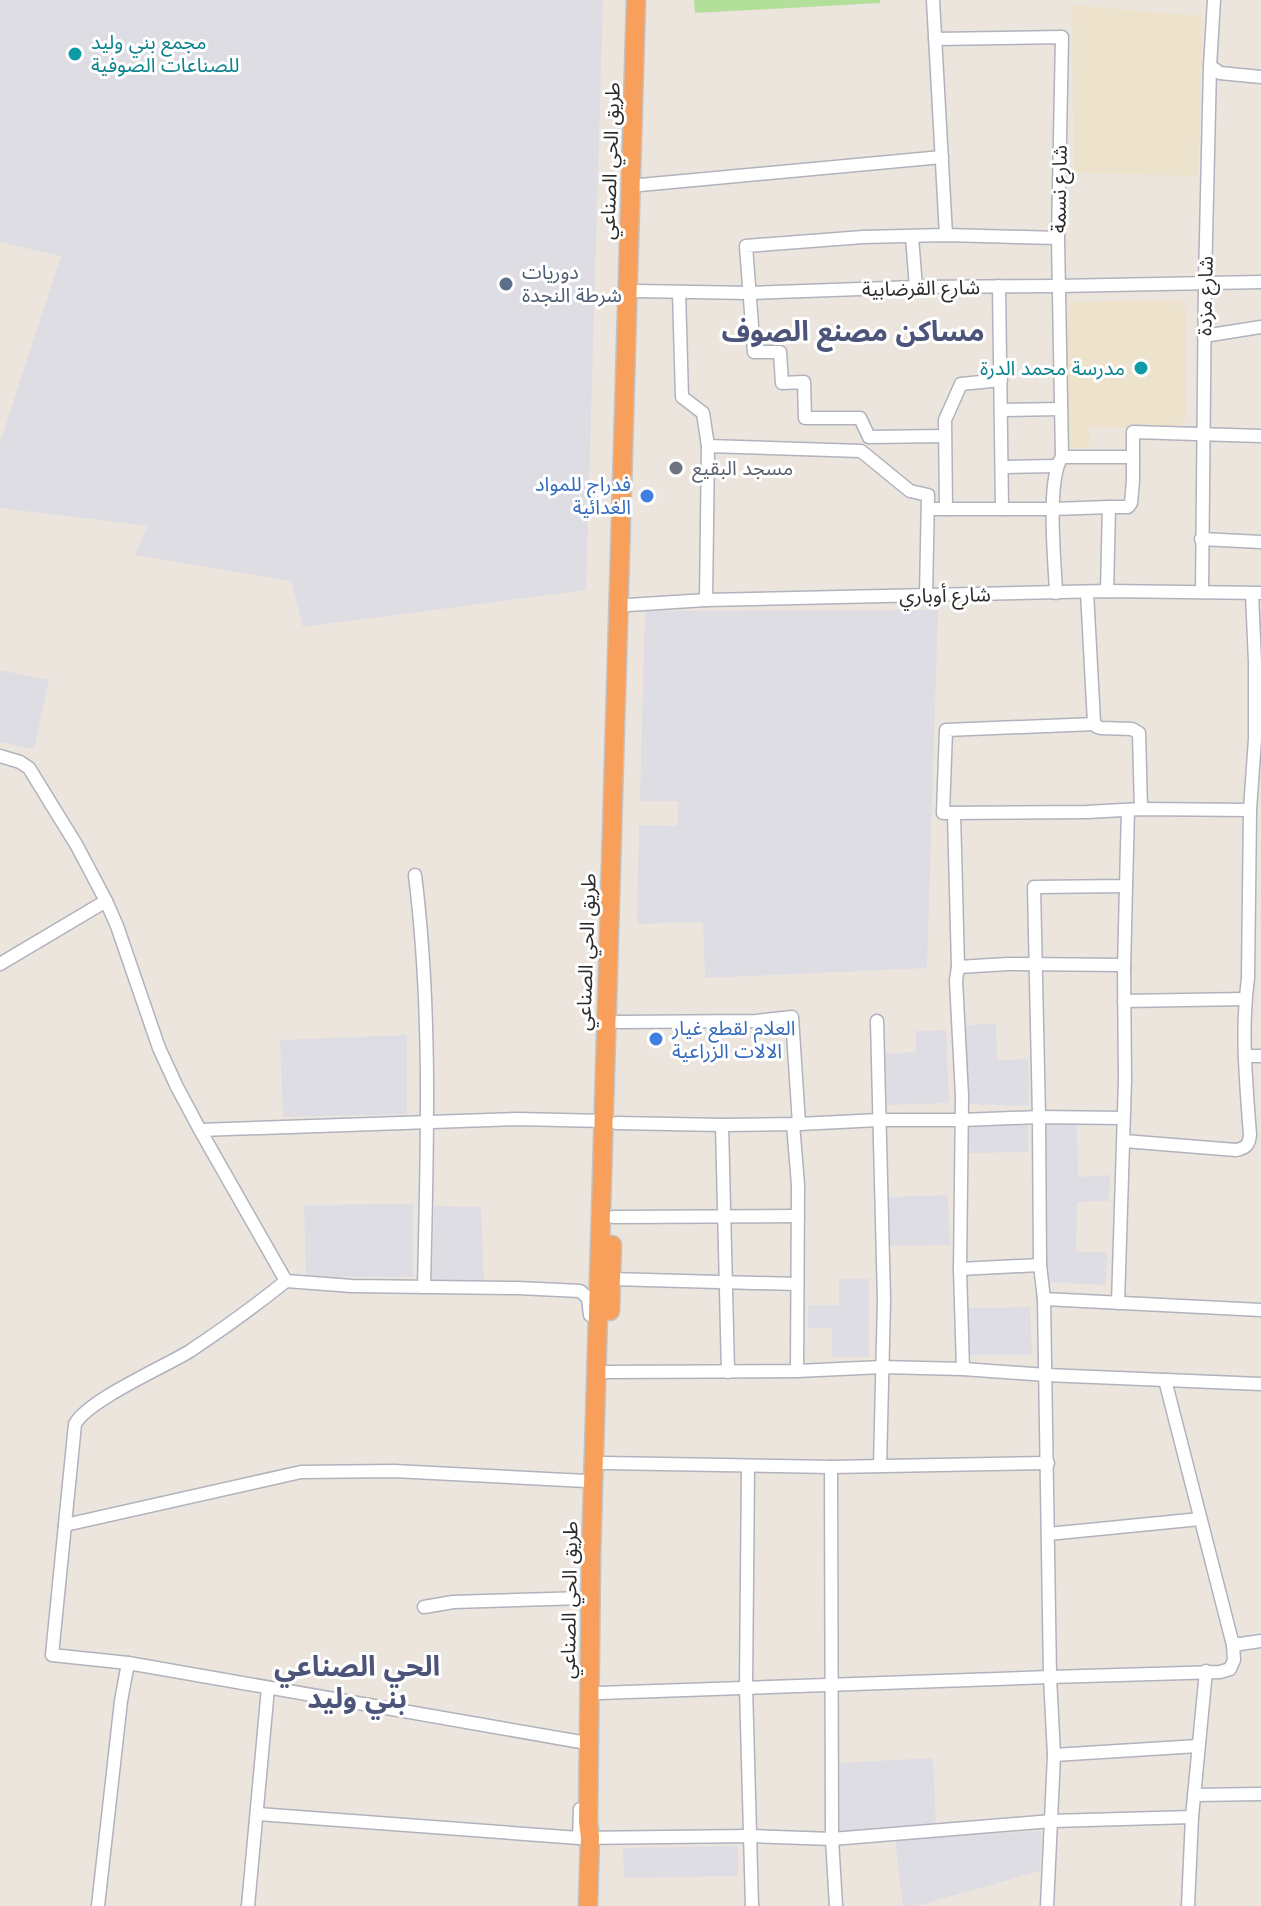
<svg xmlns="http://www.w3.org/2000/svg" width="1261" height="1906" font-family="Quicksand,'Noto Sans Arabic',sans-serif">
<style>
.industrial{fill:#dfdde4}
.education{fill:#ede2cc}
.garden{fill:#b2e09b}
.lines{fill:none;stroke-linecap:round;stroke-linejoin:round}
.minor-casing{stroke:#b0b3bd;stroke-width:15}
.highway-casing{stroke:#c3c3c3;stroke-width:21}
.minor{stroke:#fff;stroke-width:12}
.highway{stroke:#f8a05b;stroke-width:18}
.culture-dot{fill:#0f9aa8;stroke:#fff;stroke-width:3}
.service-dot{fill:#5c6f8a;stroke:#fff;stroke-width:3}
.worship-dot{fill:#6b7280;stroke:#fff;stroke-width:3}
.shop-dot{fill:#3f7fe0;stroke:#fff;stroke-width:3}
.labels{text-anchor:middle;stroke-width:6;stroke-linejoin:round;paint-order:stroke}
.culture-label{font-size:20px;fill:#0d838f;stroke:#fff;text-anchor:start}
.street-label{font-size:20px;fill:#2a2a2a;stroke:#fff}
.service-label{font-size:20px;fill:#4e5e75;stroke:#fff;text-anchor:start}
.worship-label{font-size:20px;fill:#5b616d;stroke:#fff;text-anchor:start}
.shop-label{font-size:20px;fill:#366cbe;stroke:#fff;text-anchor:end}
.district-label{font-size:28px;font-weight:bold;fill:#4c5479;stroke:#fff}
</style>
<rect width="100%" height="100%" fill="#ece5dd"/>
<g class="industrial">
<polygon points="0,0 603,0 586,590 303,627 291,581 135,555 147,526 0,508 0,442 61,256 0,242"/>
<polygon points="938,610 927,968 705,978 703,922 637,924 639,825 677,826 678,819 678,801 640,801 645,611"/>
<polygon points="0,670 49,680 34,749 0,742"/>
<polygon points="996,1024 997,1060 1028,1059 1029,1106 966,1104 964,1025"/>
<polygon points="946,1030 949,1103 887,1105 885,1054 916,1052 916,1031"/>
<polygon points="407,1035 407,1114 283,1117 280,1040"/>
<polygon points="1028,1123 1028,1152 967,1153 966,1124"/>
<polygon points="1045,1125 1077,1125 1078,1177 1110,1175 1109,1201 1077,1202 1076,1252 1107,1252 1106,1285 1046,1282"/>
<polygon points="948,1195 950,1245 890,1246 888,1197"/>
<polygon points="413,1204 413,1277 306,1277 304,1205"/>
<polygon points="434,1206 481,1207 484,1280 432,1281"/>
<polygon points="839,1279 869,1279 869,1357 832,1357 832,1328 808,1328 808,1305 839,1305"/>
<polygon points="1030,1307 1032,1355 967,1355 966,1308"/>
<polygon points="933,1758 936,1826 840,1835 837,1763"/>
<polygon points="1042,1831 1040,1871 916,1906 903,1906 895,1838"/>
<polygon points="738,1846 738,1876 624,1878 623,1848"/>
</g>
<g class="education">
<polygon points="1072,5 1202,16 1198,176 1074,173"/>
<polygon points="1178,300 1186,308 1186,419 1178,428 1090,427 1089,448 1067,448 1063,336 1070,302"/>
</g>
<polygon class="garden" points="694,0 880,0 880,3 695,13"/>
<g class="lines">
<g class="minor-casing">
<g id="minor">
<polyline points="933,0 946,235"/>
<path d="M935 39 1062 37 1058 238 1062 457C1046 480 1055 563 1056 593"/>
<polyline points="1210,66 1220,73 1261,77"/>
<polyline points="640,185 942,157"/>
<polyline points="912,237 916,287"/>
<polyline points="999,286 1002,509"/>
<polyline points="637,291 749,293 916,287 1058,286 1261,282"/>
<polyline points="679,292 682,397 703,413 708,446 861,451 910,491 928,495 926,595"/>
<polyline points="1204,336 1261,327"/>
<polyline points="1001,410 1061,409"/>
<polyline points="945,436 869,437 860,418 805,418 804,382 782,383 780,352 754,352 746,246 863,237 946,235 1058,238"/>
<polyline points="1062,457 1133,457"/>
<polyline points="1002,467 1056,466"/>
<polyline points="928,509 1053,509 1109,507"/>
<polyline points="946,509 945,420 961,384 1001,380"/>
<polyline points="1201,539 1261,542"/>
<polyline points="1107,591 1109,507 1128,507 1131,503 1133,481 1133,432 1261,436"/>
<polyline points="1087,592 1094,722 1097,727 1101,728 1132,729 1139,733 1141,809"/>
<polyline points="1202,592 1205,282 1210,66 1214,0"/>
<polyline points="706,600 708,446"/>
<polyline points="628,605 706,600 1107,591 1261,593"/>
<polyline points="1095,724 946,730 943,813 1087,812 1141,809 1250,810"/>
<polyline points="0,756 20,762 29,768 77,846 106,901 117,926 159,1048 177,1087 200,1130"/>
<polyline points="1128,810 1126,886 1034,887 1039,1117 1040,1265 1044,1299 1261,1310"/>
<polyline points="954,813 958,967"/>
<path d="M415 875C432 1011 427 1149 424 1287"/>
<polyline points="0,964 106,901"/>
<polyline points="1124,970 1126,886"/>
<polyline points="1124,1001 1245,999"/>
<polyline points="877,1021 884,1300 880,1466"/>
<polyline points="618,1022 756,1021 792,1017 799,1124"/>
<polyline points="1245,1056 1261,1056"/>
<polyline points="616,1123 722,1125 799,1124 879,1120 961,1120 1039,1117 1123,1118"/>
<polyline points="793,1124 798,1185 797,1371"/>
<polyline points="722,1125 728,1372"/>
<path d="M1124 1141 1236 1150C1246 1148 1249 1145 1250 1135 1246 1082 1241 1030 1248 978L1250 810 1255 739V662L1252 593"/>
<polyline points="613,1217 798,1216"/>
<polyline points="960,1269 962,1096 956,980 958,967 1008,964 1124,965 1125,1080 1118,1303"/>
<polyline points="611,1279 796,1284"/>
<path d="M286 1281C255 1306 223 1329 190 1351 164 1367 88 1400 75 1424L52 1655 128 1663 581 1742"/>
<polyline points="1044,1299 1050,1677 1054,1755 1047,1906"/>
<polyline points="590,1315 588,1298 580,1291 518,1288 352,1286 286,1281 200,1130 517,1119 604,1121"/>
<polyline points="963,1369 960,1269 1040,1265"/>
<polyline points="607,1372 797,1371 882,1367 963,1369 1046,1375 1261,1384"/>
<polyline points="604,1463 831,1467 1048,1463"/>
<polyline points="748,1466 746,1687 752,1906"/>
<polyline points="831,1467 832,1839 836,1906"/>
<polyline points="65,1525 301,1472 394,1471 586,1481"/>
<polyline points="1048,1534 1200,1519"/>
<polyline points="424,1607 453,1602 584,1598"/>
<polyline points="1233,1645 1261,1641"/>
<polyline points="599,1693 1050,1677 1220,1672 1230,1669 1234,1660 1233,1645 1165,1380"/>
<polyline points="1054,1755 1198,1746"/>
<polyline points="1194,1795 1261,1794"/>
<polyline points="258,1814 579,1838 751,1836 832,1839 1052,1821 1192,1817"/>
<polyline points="579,1838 580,1809"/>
<polyline points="98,1906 121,1701 128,1663"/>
<polyline points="248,1906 268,1688"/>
<polyline points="1188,1906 1192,1817 1206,1671"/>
</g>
</g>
<g class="highway-casing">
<g id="highway">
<polyline points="610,1311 612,1245"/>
<polyline points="588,1906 590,1837 588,1822 591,1556 636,0"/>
</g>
</g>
<use href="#minor" class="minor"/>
<use href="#highway" class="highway"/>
</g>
<g class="culture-dot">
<circle cx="75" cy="54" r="8"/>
<circle cx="1141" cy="368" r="8"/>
</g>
<circle class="service-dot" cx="506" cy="284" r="8"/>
<circle class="worship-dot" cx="676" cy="468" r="8"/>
<g class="shop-dot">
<circle cx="647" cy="496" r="8"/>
<circle cx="656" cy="1039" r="8"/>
</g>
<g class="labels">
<g class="culture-label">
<text x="91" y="49">مجمع بني وليد<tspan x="91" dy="23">للصناعات الصوفية</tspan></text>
<text x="1125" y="375" text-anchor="end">مدرسة محمد الدرة</text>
</g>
<g class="street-label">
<text transform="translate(610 161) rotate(-88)" y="7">طريق الحي الصناعي</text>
<text transform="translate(1059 189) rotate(-89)" y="7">شارع نسمة</text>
<text transform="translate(921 288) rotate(-1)" y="7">شارع القرضابية</text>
<text transform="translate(1205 296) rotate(-89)" y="7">شارع مزدة</text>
<text transform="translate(945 595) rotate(-1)" y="7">شارع أوباري</text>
<text transform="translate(586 952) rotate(-88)" y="7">طريق الحي الصناعي</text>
<text transform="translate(569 1600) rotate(-89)" y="7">طريق الحي الصناعي</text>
</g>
<g class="service-label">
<text x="522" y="279">دوريات<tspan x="522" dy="23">شرطة النجدة</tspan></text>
</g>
<g class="worship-label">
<text x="692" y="475">مسجد البقيع</text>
</g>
<g class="shop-label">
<text x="631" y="491">فدراج للمواد<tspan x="631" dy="23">الغدائية</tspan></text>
<text x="672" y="1035" text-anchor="start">العلام لقطع غيار<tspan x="672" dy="23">الالات الزراعية</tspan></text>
</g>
<g class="district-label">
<text x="853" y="341">مساكن مصنع الصوف</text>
<text x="357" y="1676">الحي الصناعي<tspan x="357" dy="32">بني وليد</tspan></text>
</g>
</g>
</svg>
